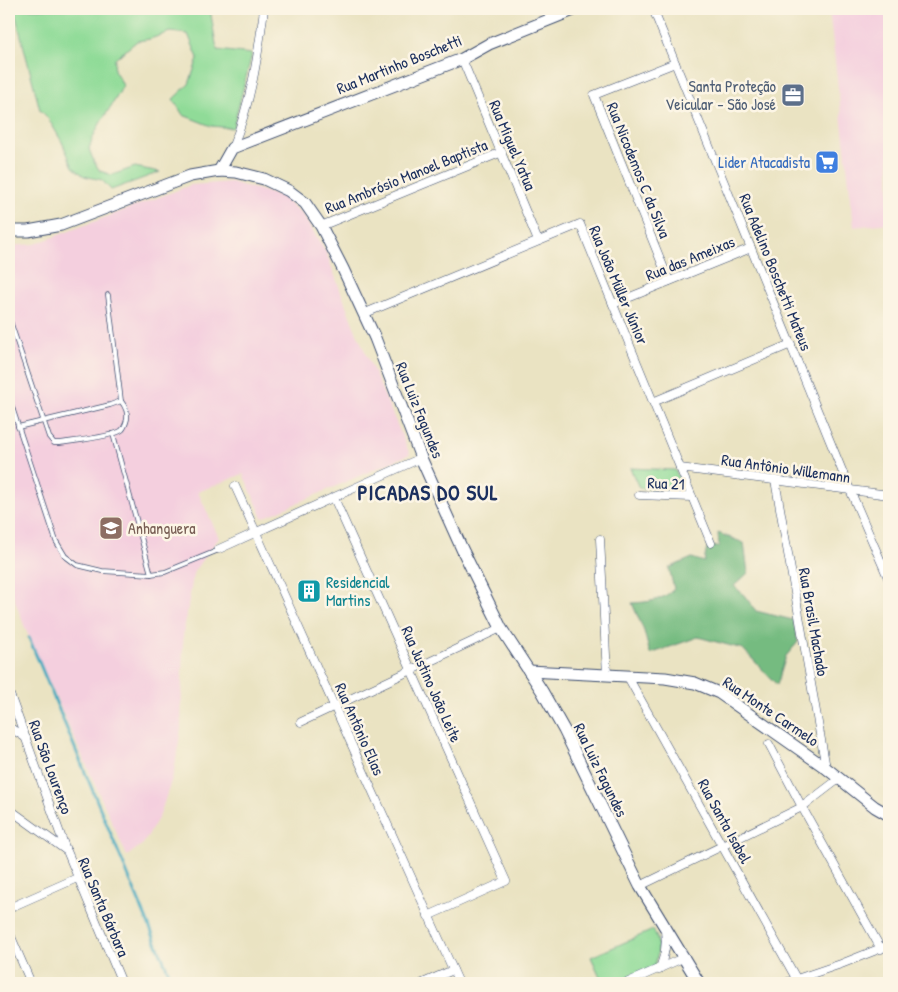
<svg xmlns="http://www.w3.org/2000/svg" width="898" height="992" font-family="'Patrick Hand',sans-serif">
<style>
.built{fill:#f4cfde}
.green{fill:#90db98;stroke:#56857b}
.forest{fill:#74bb80;stroke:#48756f}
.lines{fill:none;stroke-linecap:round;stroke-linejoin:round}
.stream{stroke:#40a9c0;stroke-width:3}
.lane-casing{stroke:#3a4a6d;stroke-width:5.5}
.street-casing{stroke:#3a4a6d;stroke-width:9}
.secondary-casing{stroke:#3a4a6d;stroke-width:13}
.lane{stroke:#fff;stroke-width:4}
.street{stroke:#fff;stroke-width:8}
.secondary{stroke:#fff;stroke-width:11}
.labels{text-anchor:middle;stroke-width:5;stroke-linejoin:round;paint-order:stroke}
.street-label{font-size:16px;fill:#1b2f5e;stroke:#fcf5e5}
.service-label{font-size:16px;fill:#4e5e75;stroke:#fcf5e5;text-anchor:end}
.shop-label{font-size:16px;fill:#366cbe;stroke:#fcf5e5;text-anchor:end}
.education-label{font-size:16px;fill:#785e54;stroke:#fcf5e5;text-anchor:start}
.culture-label{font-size:16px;fill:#0d838f;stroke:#fcf5e5;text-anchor:start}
.district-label{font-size:21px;font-weight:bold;letter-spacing:1px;fill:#1b2f5e;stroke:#fcf5e5}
</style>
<rect width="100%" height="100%" fill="#fcf5e5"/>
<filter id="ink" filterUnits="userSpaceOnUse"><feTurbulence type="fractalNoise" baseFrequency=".02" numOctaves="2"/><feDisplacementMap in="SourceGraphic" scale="10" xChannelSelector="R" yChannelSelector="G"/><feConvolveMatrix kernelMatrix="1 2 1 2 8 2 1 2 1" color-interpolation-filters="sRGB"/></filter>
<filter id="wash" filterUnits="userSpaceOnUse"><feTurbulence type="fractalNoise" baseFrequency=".0096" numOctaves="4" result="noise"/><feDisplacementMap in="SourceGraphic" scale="20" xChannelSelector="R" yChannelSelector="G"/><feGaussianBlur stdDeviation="1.12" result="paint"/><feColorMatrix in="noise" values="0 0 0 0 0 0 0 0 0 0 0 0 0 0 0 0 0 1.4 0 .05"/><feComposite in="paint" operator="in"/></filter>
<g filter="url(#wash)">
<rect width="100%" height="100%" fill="#eae3c2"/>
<g class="built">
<polygon points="829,9 889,9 889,223 854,227"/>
<polygon points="231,182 280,196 302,214 326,252 353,324 410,454 263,518 243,474 198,492 219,538 194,571 183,636 181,729 174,772 160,815 143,844 127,856 25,628 9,585 9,246 35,244 191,185"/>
</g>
<g class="green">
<path d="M14 9H210L217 50 252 54 233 128 211 126 183 115 173 99 189 84 198 58 188 34 170 32 150 39 137 41 115 59 114 70 123 85C113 107 95 125 89 149L94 162 100 171 112 175 135 167 160 172 111 190 102 180 84 176 73 167 62 142 48 118 40 110Z"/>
<polygon points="630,468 675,470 684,491 639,488"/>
<path d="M653 930C661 941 658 956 654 969L616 983H603L591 957Z"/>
</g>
<path class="forest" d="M718 533 744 543 748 573 734 586 744 595 756 611 793 620 798 642 786 656 777 685 743 649 698 637 650 654 644 631 632 603C649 602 662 601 674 589L669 568 692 558 704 562 707 548 719 546Z"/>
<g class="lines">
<polyline class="stream" points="29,638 173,983"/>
</g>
</g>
<g filter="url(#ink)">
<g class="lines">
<g class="lane-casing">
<g id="lane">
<path d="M9 318 49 437 54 443H60C72 441 114 437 122 430 125 427 126 423 127 419 128 412 125 406 121 401"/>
<polyline points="9,398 56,541 65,556 77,565 102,571 151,574 165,572 219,550"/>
<polyline points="18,427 110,405 121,401 108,295"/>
<polyline points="113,434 151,574"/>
</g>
</g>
<g class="street-casing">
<g id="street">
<polyline points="653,9 850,490 889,580"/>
<polyline points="462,59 538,241"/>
<path d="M232 148C251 104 258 56 264 9"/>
<polyline points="321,226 502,152"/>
<polyline points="669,281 594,95 675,63"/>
<polyline points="613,304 751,248"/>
<polyline points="363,314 580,224 711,543"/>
<polyline points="653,402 791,344"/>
<polyline points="680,468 889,495"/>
<polyline points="775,480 826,768"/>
<polyline points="235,486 459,983"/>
<polyline points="639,495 692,497"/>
<polyline points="334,498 506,881 428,916"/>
<polyline points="600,539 607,675"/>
<polyline points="219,549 421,458"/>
<polyline points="628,677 797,980"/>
<polyline points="9,692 66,850"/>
<polyline points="301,722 501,628"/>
<polyline points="9,727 26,738"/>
<polyline points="769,744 802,807 881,949"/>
<polyline points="9,809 67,851 122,983"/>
<polyline points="640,886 802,807 840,778"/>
<polyline points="9,908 77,878"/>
<polyline points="9,932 31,983"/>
<path d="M659 970C665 956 667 945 665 930"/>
<polyline points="423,983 453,970"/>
<polyline points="626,983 685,957"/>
<polyline points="785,983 841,964 889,945"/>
</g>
</g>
<g class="secondary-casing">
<g id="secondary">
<polyline points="219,171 232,148 462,59 489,44 576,9"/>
<polyline points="9,231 28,231 61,225 190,176 219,171 236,172 264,179 289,191 305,203 321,226 343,269 375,338 421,458 462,549 501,628 542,691 564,730 640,886 699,983"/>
<polyline points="529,671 665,678 695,683 719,693 826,768 875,807 889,815"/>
</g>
</g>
<use href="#lane" class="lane"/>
<use href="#street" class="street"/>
<use href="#secondary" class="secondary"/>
</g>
</g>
<defs>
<g id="office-square" transform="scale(1.25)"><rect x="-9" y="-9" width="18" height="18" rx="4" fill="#5c6f8a" stroke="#fcf5e5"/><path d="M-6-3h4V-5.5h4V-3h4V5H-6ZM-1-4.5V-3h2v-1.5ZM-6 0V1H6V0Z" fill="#fff"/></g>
<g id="supermarket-square" transform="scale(1.25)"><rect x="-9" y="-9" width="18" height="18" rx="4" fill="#3f7fe0" stroke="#fcf5e5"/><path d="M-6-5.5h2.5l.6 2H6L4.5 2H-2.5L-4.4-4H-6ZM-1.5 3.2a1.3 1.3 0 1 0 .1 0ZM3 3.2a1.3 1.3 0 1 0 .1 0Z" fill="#fff"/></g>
<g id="university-square" transform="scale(1.25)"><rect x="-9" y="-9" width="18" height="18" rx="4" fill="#8d6e63" stroke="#fcf5e5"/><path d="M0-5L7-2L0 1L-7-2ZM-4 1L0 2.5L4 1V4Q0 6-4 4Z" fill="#fff"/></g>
<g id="building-square" transform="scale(1.25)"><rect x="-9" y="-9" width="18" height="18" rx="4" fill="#0f9aa8" stroke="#fcf5e5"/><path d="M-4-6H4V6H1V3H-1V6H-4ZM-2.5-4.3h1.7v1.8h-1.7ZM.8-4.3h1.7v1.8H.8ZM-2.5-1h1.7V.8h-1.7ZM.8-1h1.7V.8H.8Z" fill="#fff"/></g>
</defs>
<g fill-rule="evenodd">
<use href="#office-square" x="793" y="95"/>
<use href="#supermarket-square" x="827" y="162"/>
<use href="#university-square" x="111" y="528"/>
<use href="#building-square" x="309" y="591"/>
</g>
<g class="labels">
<g class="street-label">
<text transform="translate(399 64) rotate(-22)" y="6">Rua Martinho Boschetti</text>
<text transform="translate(513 145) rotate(67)" y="6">Rua Miguel Yatua</text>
<text transform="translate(639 170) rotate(68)" y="6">Rua Nicodemos C da Silva</text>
<text transform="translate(406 176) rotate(-22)" y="6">Rua Ambrósio Manoel Baptista</text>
<text transform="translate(690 258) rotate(-22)" y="6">Rua das Ameixas</text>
<text transform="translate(776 272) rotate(68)" y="6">Rua Adelino Boschetti Mateus</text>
<text transform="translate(619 285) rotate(67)" y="6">Rua João Müller Júnior</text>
<text transform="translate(420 410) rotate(68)" y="6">Rua Luiz Fagundes</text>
<text transform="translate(786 468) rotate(8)" y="6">Rua Antônio Willemann</text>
<text transform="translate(666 483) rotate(2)" y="6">Rua 21</text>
<text transform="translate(814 622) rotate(80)" y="6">Rua Brasil Machado</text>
<text transform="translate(432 684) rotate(66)" y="6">Rua Justino João Leite</text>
<text transform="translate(771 711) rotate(34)" y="6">Rua Monte Carmelo</text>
<text transform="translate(360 729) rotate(66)" y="6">Rua Antônio Elias</text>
<text transform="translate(51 767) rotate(70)" y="6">Rua São Lourenço</text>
<text transform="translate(601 770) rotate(64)" y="6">Rua Luiz Fagundes</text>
<text transform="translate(725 821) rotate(61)" y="6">Rua Santa Isabel</text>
<text transform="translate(104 907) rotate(67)" y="6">Rua Santa Bárbara</text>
</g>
<g class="service-label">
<text x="776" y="92">Santa Proteção<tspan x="776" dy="18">Veicular - São José</tspan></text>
</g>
<g class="shop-label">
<text x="810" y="168">Lider Atacadista</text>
</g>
<g class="education-label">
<text x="128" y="534">Anhanguera</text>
</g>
<g class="culture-label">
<text x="326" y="588">Residencial<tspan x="326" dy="18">Martins</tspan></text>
</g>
<g class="district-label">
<text x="428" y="500">PICADAS DO SUL</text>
</g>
</g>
<rect width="898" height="992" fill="none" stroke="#fcf5e5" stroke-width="30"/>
</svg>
